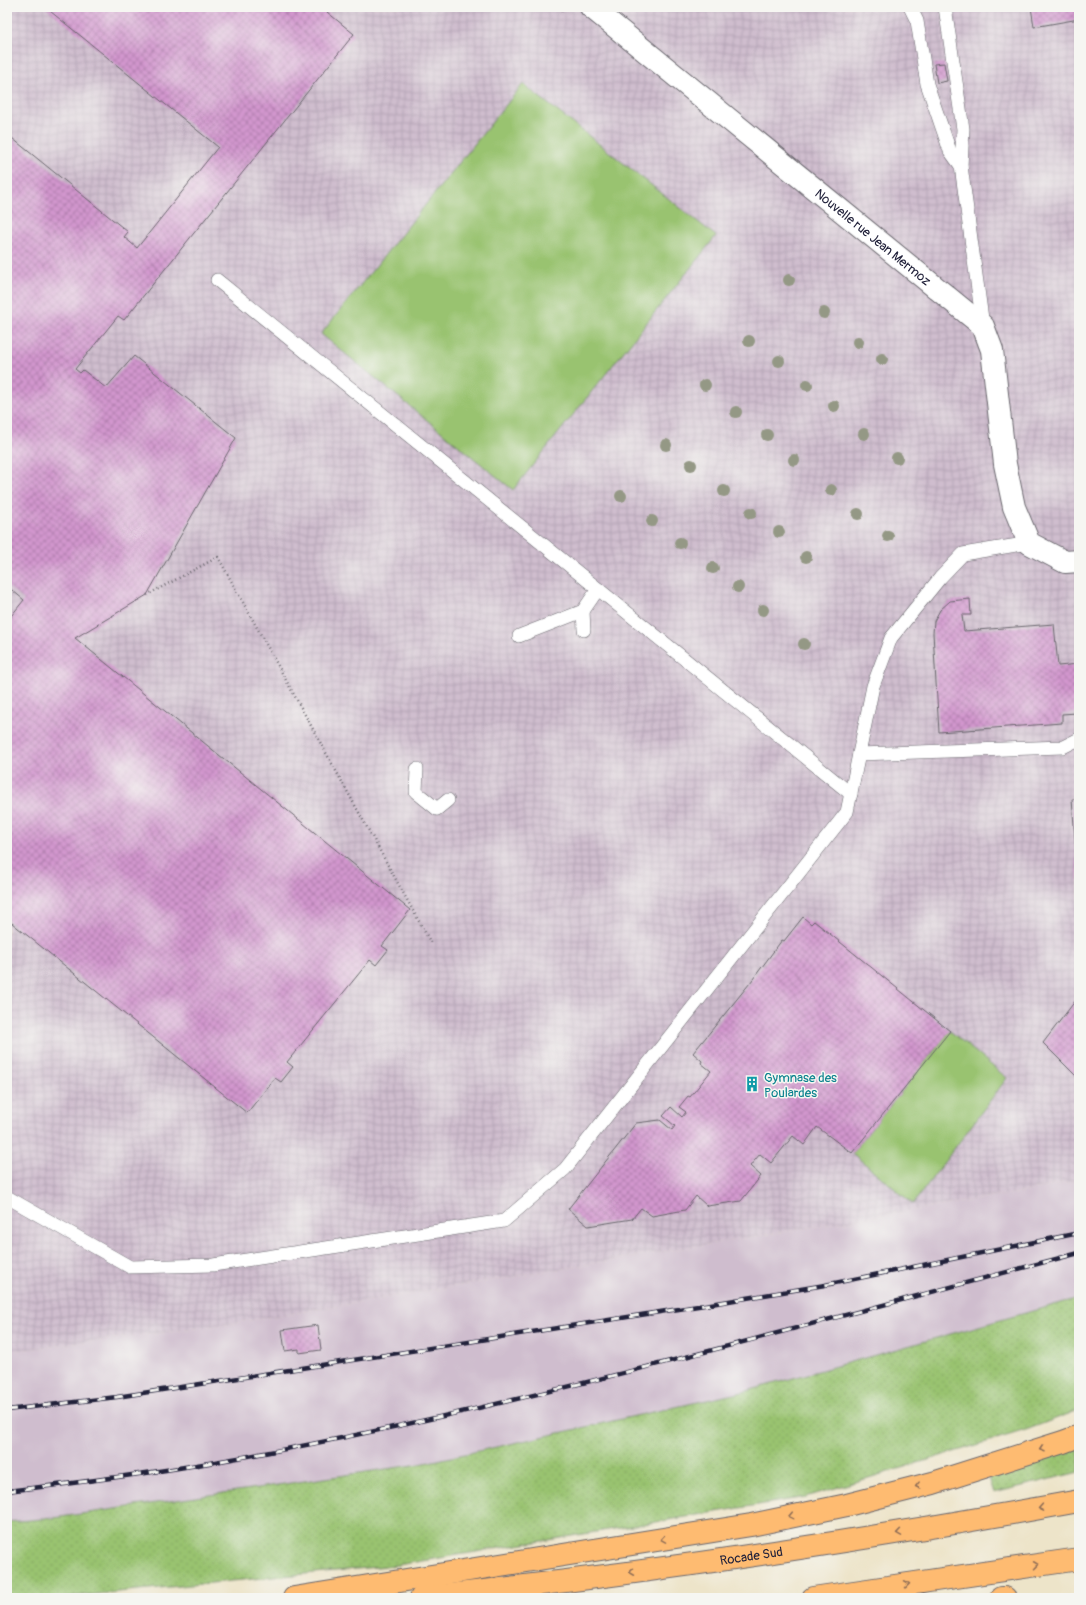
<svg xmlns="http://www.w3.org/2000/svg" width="1086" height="1605" font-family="Pangolin,sans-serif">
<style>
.industrial{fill:url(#industrial-grid)}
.railway{fill:#cfbdce}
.grass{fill:url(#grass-dots);stroke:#5e7256}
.pitch{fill:#99c370;stroke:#5e7256}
.building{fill:url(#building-cross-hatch)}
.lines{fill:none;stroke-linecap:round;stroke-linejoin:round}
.lane-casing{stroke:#69666d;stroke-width:14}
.street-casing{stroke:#69666d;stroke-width:24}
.highway-casing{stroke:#69666d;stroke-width:24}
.path{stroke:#69666d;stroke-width:2.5;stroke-dasharray:1 3;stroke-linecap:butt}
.lane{stroke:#fff;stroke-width:13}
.street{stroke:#fff;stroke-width:22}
.highway{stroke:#febb71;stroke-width:22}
.rail-casing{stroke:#22223b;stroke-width:4.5}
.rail{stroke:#f6f6f2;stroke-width:3;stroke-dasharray:9;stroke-linecap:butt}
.tree{fill:#949885}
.oneway{stroke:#906e56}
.labels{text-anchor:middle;stroke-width:3;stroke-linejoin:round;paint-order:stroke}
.street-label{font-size:13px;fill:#22223b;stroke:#f6f6f2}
.culture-label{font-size:13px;fill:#0d838f;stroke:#f6f6f2;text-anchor:start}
</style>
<defs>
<pattern id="industrial-grid" width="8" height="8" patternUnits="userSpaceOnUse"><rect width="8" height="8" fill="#cfbdce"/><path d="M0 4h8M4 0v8" fill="none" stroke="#b1a2b2"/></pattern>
<pattern id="grass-dots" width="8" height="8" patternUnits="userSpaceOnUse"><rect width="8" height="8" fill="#99c370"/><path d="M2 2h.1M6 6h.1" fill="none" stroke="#84a762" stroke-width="1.8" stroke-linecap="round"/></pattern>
<pattern id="building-cross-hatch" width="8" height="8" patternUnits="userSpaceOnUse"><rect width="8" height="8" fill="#d296ce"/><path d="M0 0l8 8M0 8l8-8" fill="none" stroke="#aa7aa8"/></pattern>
</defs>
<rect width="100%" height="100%" fill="#f6f6f2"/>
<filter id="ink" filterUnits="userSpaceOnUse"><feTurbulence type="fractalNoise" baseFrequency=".025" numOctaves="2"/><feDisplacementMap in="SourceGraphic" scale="8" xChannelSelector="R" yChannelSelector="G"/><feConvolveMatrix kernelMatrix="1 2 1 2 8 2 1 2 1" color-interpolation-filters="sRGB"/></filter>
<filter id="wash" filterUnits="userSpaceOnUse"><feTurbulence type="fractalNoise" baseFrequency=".012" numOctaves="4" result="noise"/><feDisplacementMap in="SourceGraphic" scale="16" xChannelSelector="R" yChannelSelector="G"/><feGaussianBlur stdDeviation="0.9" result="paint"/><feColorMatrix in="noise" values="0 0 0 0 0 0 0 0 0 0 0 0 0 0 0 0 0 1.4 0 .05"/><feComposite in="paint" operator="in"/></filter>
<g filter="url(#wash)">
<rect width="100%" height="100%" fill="#ede4c9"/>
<polygon class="industrial" points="7,7 1079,7 1079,1180 1024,1192 223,1325 7,1352"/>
<polygon class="railway" points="1079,1180 1079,1298 747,1391 420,1464 54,1518 7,1522 7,1352 223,1325 1024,1192"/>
<g class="grass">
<polygon points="1079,1298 1079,1410 1026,1430 806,1497 398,1565 56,1598 7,1598 7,1522 54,1518 420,1464 747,1391"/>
<polygon points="1079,1444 1079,1472 994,1493 989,1478"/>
</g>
<g class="pitch">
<polygon points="523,84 716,236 513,490 321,334"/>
<polygon points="950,1031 1007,1078 913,1204 852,1153"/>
</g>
<g id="blocks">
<g class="building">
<polygon points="45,7 331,7 327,12 354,34 124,320 118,316 75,369 80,373 83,370 106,388 134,356 236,438 147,595 75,638 410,910 382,946 388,950 376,965 370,960 287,1062 293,1067 281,1082 275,1078 247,1113 7,919 7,621 24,600 7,586 7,134 128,232 124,237 137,248 218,147"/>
<polygon points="1031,7 1079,7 1079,19 1034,27"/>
<polygon points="944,63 947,81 937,83 934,64"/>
<polygon points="970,599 971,615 962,615 964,631 1054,624 1058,666 1079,664 1079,690 1075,690 1077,713 1062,714 1062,723 939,732 933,633 934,621 940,610 950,601"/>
<polygon points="1072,799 1079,799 1079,880 1078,880"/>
<polygon points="803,917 811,924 814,921 950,1031 852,1153 817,1127 804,1145 793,1136 771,1163 760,1154 750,1166 761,1176 741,1201 707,1206 696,1196 685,1210 652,1216 641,1208 632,1219 588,1226 568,1209 636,1123 660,1120 672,1130 675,1126 663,1116 671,1107 682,1117 686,1112 679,1107 688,1096 690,1097 711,1071 701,1063 702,1061 693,1053 750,983 782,940 784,941"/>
<polygon points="1079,996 1079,1079 1043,1043"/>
<polygon points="318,1325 321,1350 299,1353 299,1349 285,1351 282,1330"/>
</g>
</g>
</g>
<g filter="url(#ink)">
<use href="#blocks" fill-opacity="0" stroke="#69666d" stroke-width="1"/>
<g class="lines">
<g class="lane-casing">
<g id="lane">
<polyline points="910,7 917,21 927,84 950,151 961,166"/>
<polyline points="945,7 963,129 961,166 983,326"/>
<polyline points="217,280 851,794"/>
<polyline points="583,611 584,630"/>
<polyline points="519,636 583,611 598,589"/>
<polyline points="859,754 1063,747 1079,739"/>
<polyline points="417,769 416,792 437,809 448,800"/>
<polyline points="7,1197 130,1267 213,1265 504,1221 565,1169 847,812 873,686 891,638 940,578 963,554 1029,543"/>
</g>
</g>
<g class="street-casing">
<g id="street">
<path id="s1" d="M591 7 983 326 992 350 1005 464 1014 507 1029 543 1065 562 1079 561"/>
</g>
</g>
<g class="highway-casing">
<g id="highway">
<polyline points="294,1598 751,1525 847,1505 933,1483 1063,1442 1079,1436"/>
<path id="s2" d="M421 1598C642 1574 861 1541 1079 1501"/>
<polyline points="813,1598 1079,1559"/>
<polyline points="1001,1598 1005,1598"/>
</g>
</g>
<g class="path">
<polyline points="559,7 565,12"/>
<polyline points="147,595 218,557 432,945"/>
</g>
<use href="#lane" class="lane"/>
<use href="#street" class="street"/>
<use href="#highway" class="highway"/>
<g class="rail-casing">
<g id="rail">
<polyline points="7,1410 117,1397 711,1304 825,1285 1079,1233"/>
<path d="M7 1491C76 1483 146 1474 215 1462 507 1411 792 1328 1079 1253"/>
</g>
</g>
<use href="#rail" class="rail"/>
</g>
<g class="tree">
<circle cx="789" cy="280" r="6"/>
<circle cx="824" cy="313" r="6"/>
<circle cx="749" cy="341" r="6"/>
<circle cx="858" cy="342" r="6"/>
<circle cx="882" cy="359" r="6"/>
<circle cx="779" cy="361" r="6"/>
<circle cx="705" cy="385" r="6"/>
<circle cx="807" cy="385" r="6"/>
<circle cx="834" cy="406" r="6"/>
<circle cx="736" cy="412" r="6"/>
<circle cx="864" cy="434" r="6"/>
<circle cx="767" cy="435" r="6"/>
<circle cx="666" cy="445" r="6"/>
<circle cx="897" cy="458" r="6"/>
<circle cx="794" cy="460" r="6"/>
<circle cx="691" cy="465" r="6"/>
<circle cx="831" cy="490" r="6"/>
<circle cx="724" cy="491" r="6"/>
<circle cx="621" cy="496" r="6"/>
<circle cx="751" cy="513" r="6"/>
<circle cx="858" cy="514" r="6"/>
<circle cx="652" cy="521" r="6"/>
<circle cx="779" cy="532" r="6"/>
<circle cx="888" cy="536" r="6"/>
<circle cx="680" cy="543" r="6"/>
<circle cx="806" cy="557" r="6"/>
<circle cx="713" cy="568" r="6"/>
<circle cx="738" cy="587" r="6"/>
<circle cx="763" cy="610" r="6"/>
<circle cx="804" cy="644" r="6"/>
</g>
<defs><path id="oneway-chevron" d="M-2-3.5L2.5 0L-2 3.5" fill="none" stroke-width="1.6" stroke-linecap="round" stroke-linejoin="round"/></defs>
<g class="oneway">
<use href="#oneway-chevron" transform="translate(1042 1449) rotate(162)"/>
<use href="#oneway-chevron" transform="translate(918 1486) rotate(166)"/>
<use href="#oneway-chevron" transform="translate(1041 1508) rotate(170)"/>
<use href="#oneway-chevron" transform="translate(791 1516) rotate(168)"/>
<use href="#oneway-chevron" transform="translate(899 1533) rotate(171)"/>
<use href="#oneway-chevron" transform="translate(663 1539) rotate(171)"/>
<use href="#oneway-chevron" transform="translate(1036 1565) rotate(-8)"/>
<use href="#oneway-chevron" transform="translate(632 1572) rotate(172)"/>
<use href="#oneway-chevron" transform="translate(907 1584) rotate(-8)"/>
</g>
</g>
<defs>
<g id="building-bare" transform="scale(1.2)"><path d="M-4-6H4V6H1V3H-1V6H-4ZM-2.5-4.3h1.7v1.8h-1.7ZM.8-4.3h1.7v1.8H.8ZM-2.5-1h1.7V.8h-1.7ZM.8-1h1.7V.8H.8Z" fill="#0f9aa8" stroke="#f6f6f2" stroke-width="2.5" paint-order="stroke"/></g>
</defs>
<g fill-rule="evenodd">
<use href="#building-bare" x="752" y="1084"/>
</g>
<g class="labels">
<g class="street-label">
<text dy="5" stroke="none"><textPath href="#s1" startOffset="364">Nouvelle rue Jean Mermoz</textPath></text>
<text dy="5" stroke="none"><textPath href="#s2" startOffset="333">Rocade Sud</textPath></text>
</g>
<g class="culture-label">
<text x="764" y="1082">Gymnase des<tspan x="764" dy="15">Poulardes</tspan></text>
</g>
</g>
<rect width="1086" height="1605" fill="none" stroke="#f6f6f2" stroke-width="24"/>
</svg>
